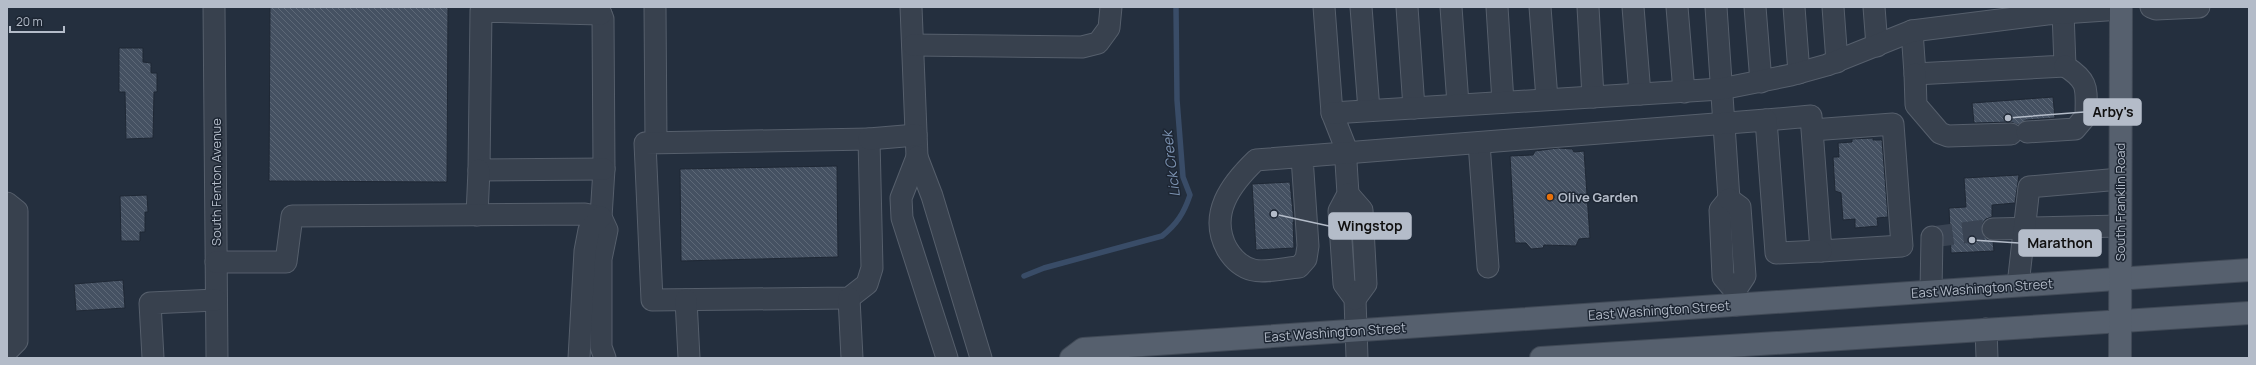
<svg xmlns="http://www.w3.org/2000/svg" width="2256" height="365" font-family="Manrope,sans-serif">
<style>
.lines{fill:none;stroke-linecap:round;stroke-linejoin:round}
.stream{stroke:#394c67;stroke-width:5.5}
.building{fill:url(#building-back-hatch);stroke:#1f2835}
.minor-tunnel{stroke:#3a4453;stroke-width:21;stroke-dasharray:21 10;stroke-linecap:butt}
.minor-casing{stroke:#565f6c;stroke-width:23}
.major-casing{stroke:#414a57;stroke-width:24}
.minor{stroke:#38414e;stroke-width:21}
.major{stroke:#56606e;stroke-width:22}
.food-dot{fill:#e8710a;stroke:#1d2633;stroke-width:1.5}
.labels{text-anchor:middle;stroke-width:3;stroke-linejoin:round;paint-order:stroke}
.street-label{font-size:13px;fill:#b4bcc9;stroke:#1d2633}
.poi-label{font-size:13px;font-weight:bold;fill:#b4bcc9;stroke:#1d2633;text-anchor:start}
.water-label{font-size:14px;font-style:italic;fill:#7c92b1;stroke:#1d2633}
.leader{fill:none;stroke:#b4bcc9;stroke-width:1.5}
.callout-dot{fill:#b4bcc9;stroke:#1d2633;stroke-width:1.5}
.callout{fill:#b4bcc9;stroke:#b4bcc9;stroke-width:1.5}
.callout-label{font-size:14px;text-anchor:middle;font-weight:bold;fill:#111}
</style>
<defs>
<pattern id="building-back-hatch" width="6" height="6" patternUnits="userSpaceOnUse"><rect width="6" height="6" fill="#455162"/><path d="M-1 5l2 2M0 0l6 6M5-1l2 2" fill="none" stroke="#5d6877"/></pattern>
</defs>
<rect width="100%" height="100%" fill="#242f3e"/>
<g class="lines">
<path class="stream" d="M1024 276 1044 268 1162 236C1177 224 1184 213 1190 195L1183 177 1177 100 1176 7"/>
</g>
<g class="building">
<polygon points="270,7 448,7 447,182 269,181"/>
<polygon points="119,48 143,48 143,62 151,63 151,73 157,73 157,92 154,92 153,138 126,139 125,92 119,92"/>
<polygon points="2053,97 2055,118 2026,120 2018,125 2011,122 1974,123 1972,103"/>
<polygon points="1873,138 1873,140 1882,140 1888,217 1877,218 1878,226 1855,228 1855,219 1843,220 1841,193 1835,191 1833,157 1839,157 1838,143 1852,142 1852,139"/>
<polygon points="1558,148 1572,149 1574,152 1584,151 1590,238 1579,239 1576,246 1544,245 1543,248 1531,249 1526,243 1515,243 1510,156 1533,155 1535,151"/>
<polygon points="837,166 838,257 681,261 680,169"/>
<polygon points="2019,175 2015,203 1992,205 1992,217 1986,219 1982,224 1983,235 1987,239 1993,241 1994,251 1951,253 1949,208 1966,207 1964,178"/>
<polygon points="1290,182 1294,222 1293,222 1294,248 1256,250 1252,184"/>
<polygon points="147,195 148,212 145,212 145,232 140,232 140,241 121,241 120,196"/>
<polygon points="123,280 125,308 76,311 74,284"/>
</g>
<g class="lines">
<polyline class="minor-tunnel" points="1932,237 1993,229"/>
<g class="minor-casing">
<g id="minor">
<polyline points="214,7 217,358"/>
<polyline points="598,7 603,19 604,169 601,217 607,230 601,259 601,347 605,358"/>
<polyline points="655,7 656,142"/>
<polyline points="911,7 917,157"/>
<polyline points="1324,7 1332,113 1345,146 1348,194 1339,211 1344,284 1355,299 1357,358"/>
<polyline points="1361,7 1369,110"/>
<polyline points="1407,7 1414,108"/>
<polyline points="1451,7 1458,104"/>
<polyline points="1497,7 1503,102"/>
<polyline points="1540,7 1547,99"/>
<polyline points="1588,7 1593,97"/>
<polyline points="1633,7 1640,94"/>
<polyline points="1677,7 1684,92"/>
<polyline points="1716,7 1729,199 1720,210 1723,277 1735,291"/>
<polyline points="1755,7 1761,82"/>
<polyline points="1794,7 1799,73"/>
<polyline points="1833,7 1837,62"/>
<polyline points="1874,7 1877,46"/>
<polyline points="2151,7 2156,9 2199,7"/>
<polyline points="601,14 481,11 479,170 604,169"/>
<polyline points="1912,31 1915,74 2065,66 2063,12"/>
<polyline points="913,45 1082,47 1098,43 1109,28 1111,7"/>
<polyline points="1915,74 1916,105 1940,133 1948,136 2011,134"/>
<polyline points="1332,113 1721,89 1791,75 1827,65 1912,31 2047,14 2121,9"/>
<polyline points="1766,120 1811,116 1821,251 1902,246 1893,124 1812,130"/>
<path d="M2027 132 2075 129 2086 116C2086 89 2090 82 2065 66"/>
<polygon points="869,139 872,268 867,284 849,298 652,300 645,143"/>
<polyline points="869,139 916,135"/>
<polyline points="1479,143 1488,267"/>
<path d="M1302 157 1308 246 1306 259 1299 267C1286 268 1264 273 1253 270 1241 267 1233 259 1227 249 1208 214 1231 184 1256 160L1766 120 1776 253 1821 251"/>
<polyline points="1348,194 1362,210 1366,284 1355,299"/>
<polyline points="1729,199 1740,207 1745,276 1735,291 1736,305"/>
<polyline points="7,203 17,211 17,341 7,351"/>
<polyline points="477,215 479,170"/>
<polyline points="1993,229 2120,226"/>
<polyline points="216,262 286,262 292,216 585,214 601,217"/>
<polyline points="2018,285 2029,187 2120,179"/>
<polyline points="1931,291 1932,237"/>
<polyline points="849,298 852,358"/>
<polyline points="686,300 689,358"/>
<polyline points="1986,329 1987,358"/>
<polyline points="153,358 150,303 216,300"/>
<polyline points="579,358 585,251 589,230 601,217"/>
<polyline points="947,358 902,218 901,198 917,157 932,196 981,358"/>
</g>
</g>
<g class="major-casing">
<g id="major">
<polyline points="1071,358 1083,349 2249,270"/>
<polyline points="1541,358 2249,313"/>
<polyline points="2120,358 2121,7"/>
</g>
</g>
<use href="#minor" class="minor"/>
<use href="#major" class="major"/>
</g>
<circle class="food-dot" cx="1550" cy="197" r="4"/>
<g class="labels">
<g class="street-label">
<text transform="translate(216 182) rotate(-90)" y="5">South Fenton Avenue</text>
<text transform="translate(2120 202) rotate(-90)" y="5">South Franklin Road</text>
<text transform="translate(1982 288) rotate(-4)" y="5">East Washington Street</text>
<text transform="translate(1659 310) rotate(-4)" y="5">East Washington Street</text>
<text transform="translate(1335 332) rotate(-4)" y="5">East Washington Street</text>
</g>
<g class="poi-label">
<text x="1558" y="202">Olive Garden</text>
</g>
<g class="water-label">
<text transform="translate(1171 164) rotate(-97)" y="5">Lick Creek</text>
</g>
</g>
<path class="leader" d="M2008 118L2084 112M1274 214L1329 226M1972 240L2019 243"/>
<g class="callout-dot">
<circle cx="2008" cy="118" r="4"/>
<circle cx="1274" cy="214" r="4"/>
<circle cx="1972" cy="240" r="4"/>
</g>
<g class="callout">
<rect x="2084" y="99" width="57" height="26" rx="4"/>
<rect x="1329" y="213" width="82" height="26" rx="4"/>
<rect x="2019" y="230" width="82" height="26" rx="4"/>
</g>
<g class="callout-label">
<text x="2113" y="117">Arby's</text>
<text x="1370" y="231">Wingstop</text>
<text x="2060" y="248">Marathon</text>
</g>
<rect width="2256" height="365" fill="none" stroke="#b4bcc9" stroke-width="16"/>
<path d="M10 26v6h54v-6" fill="none" stroke="#b4bcc9" stroke-width="2"/>
<text x="16" y="26" font-size="12" fill="#b4bcc9" stroke="#1d2633" stroke-width="3" paint-order="stroke">20 m</text>
</svg>
